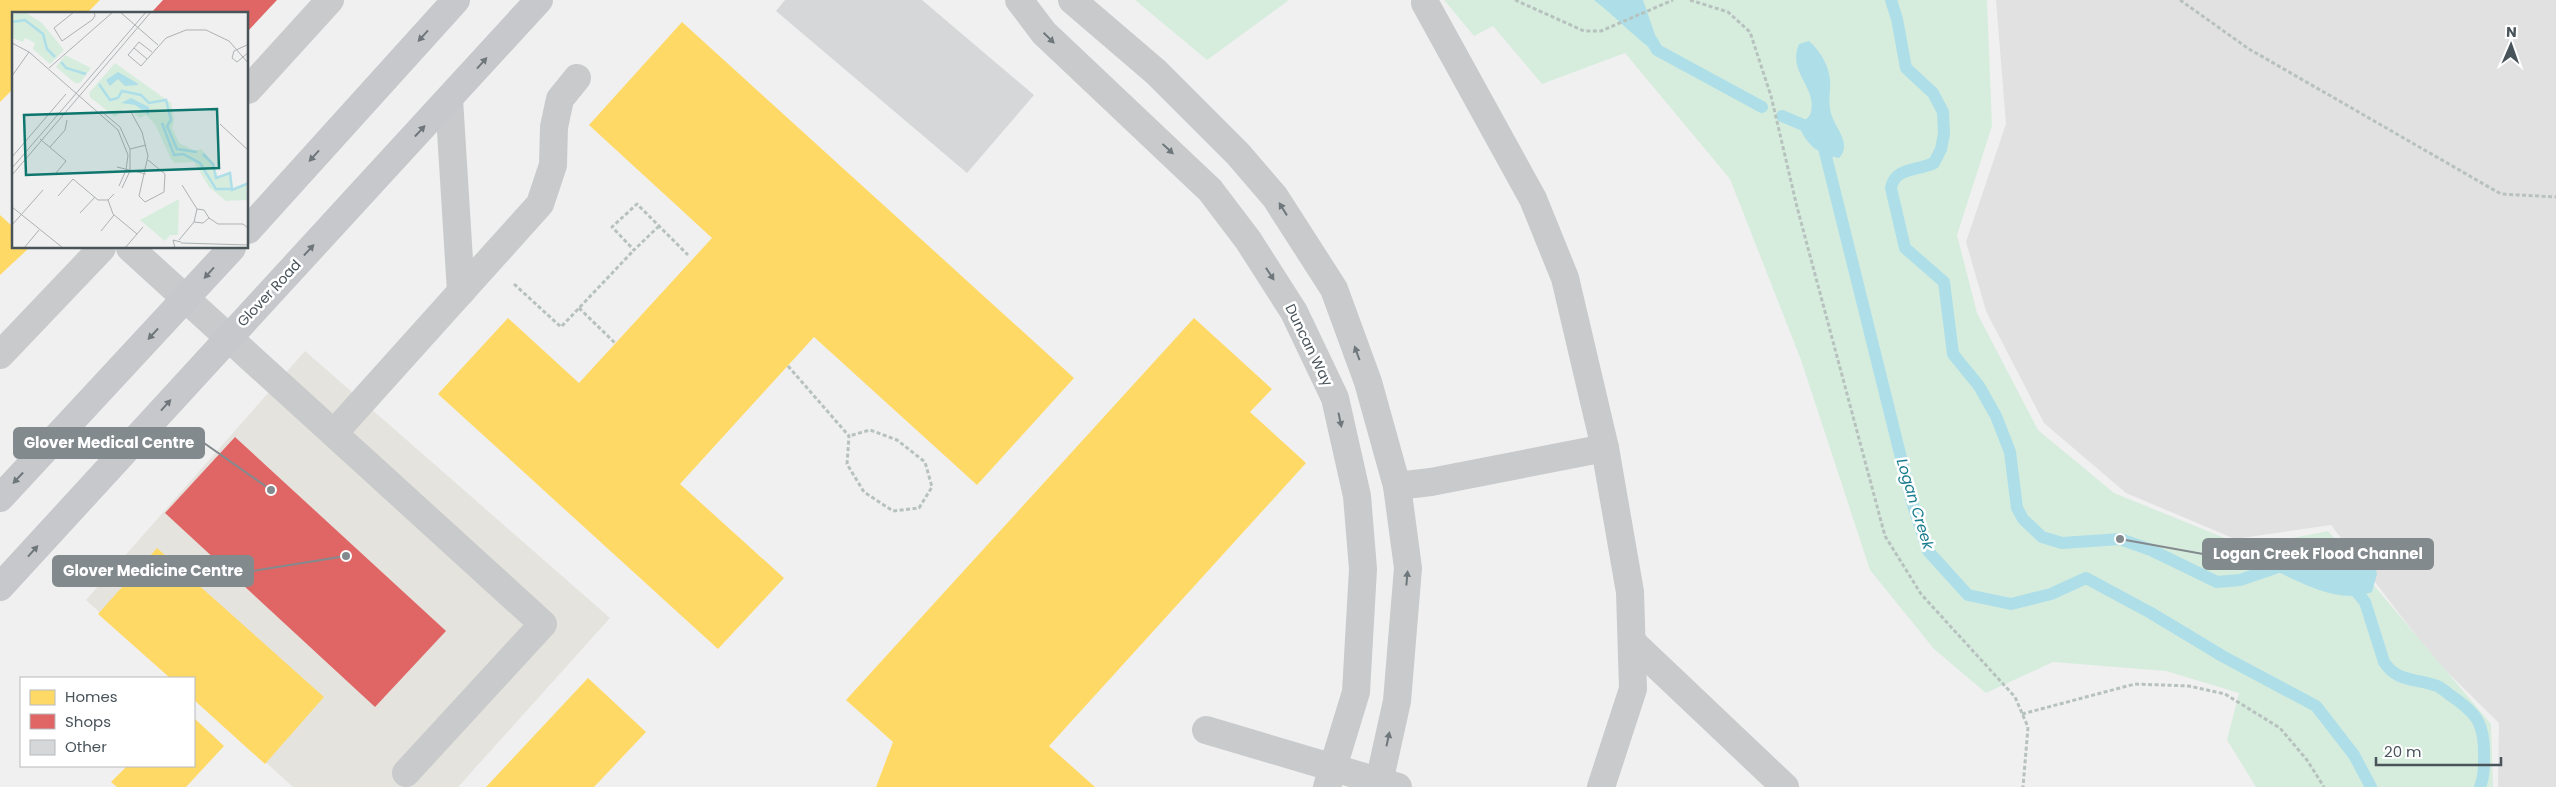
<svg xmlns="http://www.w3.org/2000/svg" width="2556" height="787" font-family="Poppins,sans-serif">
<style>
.commercial{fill:#e5e3de}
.education{fill:#e2e1e1}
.green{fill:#d6edde}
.water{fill:#aedee8}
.homes{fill:#ffd966}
.shops{fill:#e06666}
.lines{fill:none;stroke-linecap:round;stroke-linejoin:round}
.stream{stroke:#aedee8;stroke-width:12}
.building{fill:#d6d7d8}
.path{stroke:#b7c2be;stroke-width:3;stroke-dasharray:4 2.5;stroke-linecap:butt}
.minor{stroke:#c8cacb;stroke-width:28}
.major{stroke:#c6c8cb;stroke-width:28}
.oneway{fill:#6e767c}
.oneway2{fill:#6e777c}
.labels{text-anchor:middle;stroke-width:5;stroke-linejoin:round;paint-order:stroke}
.street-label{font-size:14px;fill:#48535a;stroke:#fff}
.water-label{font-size:15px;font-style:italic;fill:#187c8f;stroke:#fff}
.inset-river{fill:none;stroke:#aedee8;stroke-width:2.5}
.inset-road{fill:none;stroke:#adb1b4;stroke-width:1}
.view{fill:#0f766e;fill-opacity:0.15;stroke:#0f766e;stroke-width:2.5}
.inset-edge{fill:none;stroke:#48535a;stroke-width:2.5}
.leader{fill:none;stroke:#838a8e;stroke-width:2}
.callout-dot{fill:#838a8e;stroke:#fff;stroke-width:2}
.callout{fill:#838a8e;stroke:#838a8e;stroke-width:2}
.callout-label{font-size:15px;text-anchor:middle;font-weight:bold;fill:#fff}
</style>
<rect width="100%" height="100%" fill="#f0f0f0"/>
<polygon class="commercial" points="305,351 610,618 458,787 293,787 194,697 194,678 173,678 86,600"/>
<polygon class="education" points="1996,0 2556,0 2556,787 2498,787 2499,723 2435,660 2331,525 2235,539 2126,493 2044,423 1986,311 1966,242 2006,124"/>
<g class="green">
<polygon points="1135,0 1289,0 1207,60"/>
<polygon points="1444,0 1987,0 1992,126 1957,235 1977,313 2038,430 2114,493 2247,547 2328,531 2491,724 2493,787 2256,787 2227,740 2239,693 2166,671 2053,662 1986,693 1934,649 1870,570 1801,360 1730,179 1625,53 1542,84 1493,26 1474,36"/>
</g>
<g class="water">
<path d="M1594 0H1643L1661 52 1658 54C1635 38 1616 17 1594 0Z"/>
<path d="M1809 41C1818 49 1827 62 1829 74 1832 85 1828 98 1830 109 1832 126 1854 143 1839 158 1818 154 1808 146 1799 127 1802 121 1809 119 1811 112 1817 87 1787 72 1799 44Z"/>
<path d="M2289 538H2323L2364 551 2374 561 2377 574 2372 592C2342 605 2300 583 2273 569L2270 559 2272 548Z"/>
</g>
<g class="homes">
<polygon points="0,0 100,0 86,14 14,14 14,88 0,102"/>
<polygon points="682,22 1074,378 977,485 814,337 680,484 784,578 718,649 438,394 508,318 579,383 712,238 589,125"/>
<polygon points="0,215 14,228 14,248 29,248 0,275"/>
<polygon points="1194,318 1272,389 1250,412 1306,463 1049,746 1095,787 876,787 893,742 846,700"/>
<polygon points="157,548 324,697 265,764 194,700 194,678 170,678 98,614"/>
<polygon points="588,678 646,732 594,787 486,787"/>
<polygon points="194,718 224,746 186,787 117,787 111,782 127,766 194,766"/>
</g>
<g class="shops">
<polygon points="163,0 277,0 248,31 248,14 150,14"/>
<polygon points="235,437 446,631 375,707 165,513"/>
</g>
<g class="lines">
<g class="stream">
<path d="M1891 0 1897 19 1906 68 1933 93 1943 112 1944 134 1941 149 1934 163C1917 171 1895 167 1891 188L1905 248 1944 282 1953 354 1979 386 1996 416 2010 452 2017 508 2023 519 2042 537 2062 543 2120 539 2151 550 2217 582 2240 580 2287 564"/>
<polyline points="1652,41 1657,50 1762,107"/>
<polyline points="1782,116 1820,132 1912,502 1928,551 1968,595 2011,604 2051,594 2086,578 2151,613 2224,657 2316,706 2354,755 2371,787"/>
<path d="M2350 584 2365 602 2384 662C2397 682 2414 678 2434 685 2440 686 2445 691 2450 695 2477 713 2485 724 2484 757 2484 768 2484 777 2480 787"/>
</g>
</g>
<polygon class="building" points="785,0 922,0 1034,95 967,173 776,11"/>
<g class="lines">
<g class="path">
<polyline points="1515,0 1584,31 1601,31 1673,0"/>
<polyline points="1690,0 1728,12 1750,32 1771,96 1797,207 1885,536 1921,594 2015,697 2028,727 2023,787"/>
<polyline points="2180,0 2249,49 2501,194 2556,197"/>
<polyline points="659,226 634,250 612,227 637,204 688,255"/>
<polyline points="514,284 561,327 634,250"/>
<polyline points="579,308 615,343"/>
<polyline points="788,366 849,436 847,464 864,492 893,511 919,508 932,487 925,462 897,440 870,430 849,436"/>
<polyline points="2022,714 2135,684 2189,686 2225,694 2280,728 2307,760 2324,787"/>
</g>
<g class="minor">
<polyline points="1019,0 1044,33 1210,190 1248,240 1294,312 1335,398 1357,496 1363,569 1356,692 1327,787"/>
<polyline points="1072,0 1156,72 1238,154 1275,197 1334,289 1368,382 1397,486 1408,568 1397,701 1378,787"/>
<polyline points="1425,3 1533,199 1565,278 1605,448 1630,592 1633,689 1601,787"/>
<polyline points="248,90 330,0"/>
<polyline points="449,99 461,292"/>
<polyline points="130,248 543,624 406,773"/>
<polyline points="0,355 102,248"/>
<polyline points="334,433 540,204 553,165 554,127 560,99 577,78"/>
<polyline points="1397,486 1431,482 1605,448"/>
<polyline points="1632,642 1785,787"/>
<polyline points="1206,730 1398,787"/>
</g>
<g class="major">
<polyline points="248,230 456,0"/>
<polyline points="0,498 232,248"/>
<polyline points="0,587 539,0"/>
</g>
</g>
<defs><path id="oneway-solid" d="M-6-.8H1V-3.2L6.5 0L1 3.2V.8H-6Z" transform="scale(1.25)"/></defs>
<g class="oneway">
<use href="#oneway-solid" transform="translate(423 36) rotate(132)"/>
<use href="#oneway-solid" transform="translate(482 63) rotate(-48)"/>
<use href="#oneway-solid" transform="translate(420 131) rotate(-47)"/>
<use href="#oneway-solid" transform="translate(314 156) rotate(132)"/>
<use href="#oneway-solid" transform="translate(309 250) rotate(-47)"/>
<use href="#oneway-solid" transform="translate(209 273) rotate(132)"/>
<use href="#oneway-solid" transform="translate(153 334) rotate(133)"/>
<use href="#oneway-solid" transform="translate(166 405) rotate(-48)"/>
<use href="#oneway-solid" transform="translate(18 478) rotate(133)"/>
<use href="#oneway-solid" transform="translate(33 551) rotate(-48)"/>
</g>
<g class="oneway2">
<use href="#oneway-solid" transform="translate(1049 38) rotate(44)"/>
<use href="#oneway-solid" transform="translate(1168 149) rotate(43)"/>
<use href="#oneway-solid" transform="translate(1283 209) rotate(-122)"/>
<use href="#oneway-solid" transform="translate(1270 274) rotate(57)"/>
<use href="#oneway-solid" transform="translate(1357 353) rotate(-110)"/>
<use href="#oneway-solid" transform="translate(1340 420) rotate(78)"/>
<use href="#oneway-solid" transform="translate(1407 578) rotate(-85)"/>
<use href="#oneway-solid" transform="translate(1388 739) rotate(-78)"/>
</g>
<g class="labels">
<g class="street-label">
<text transform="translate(269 293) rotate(-47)" y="5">Glover Road</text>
<text transform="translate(1309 345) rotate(64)" y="5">Duncan Way</text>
</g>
<g class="water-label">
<text transform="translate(1915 504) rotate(73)" y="5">Logan Creek</text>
</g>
</g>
<g transform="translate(12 12)">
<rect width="236" height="236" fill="#f0f0f0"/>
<path d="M13 0 30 11 52 38 38 52 21 37 23 31 13 26 11 30 0 26V2ZM53 43 79 56 68 71H63L44 55ZM103 51 159 91 162 108 160 116 167 131 183 139 189 137 202 152 206 165 218 160 221 176 236 170V188L214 189 197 175 182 150 163 151 159 147 143 112 134 103 128 106 119 98 112 97 103 105 78 85 77 81ZM167 187 166 223H158L153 229 128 208Z" fill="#d6edde"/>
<path d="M106 60 125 71 126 73 113 74 106 67 98 74 94 68ZM119 86 137 95V103L123 93 109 91Z" fill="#aedee8"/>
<path class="inset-river" d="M0 10 13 8 31 22 35 37 43 45M49 50 54 56 74 62M87 72 98 88 106 86M106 86 110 79 129 83 137 91 154 88 159 108 155 114 165 137 185 140M150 111 162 143 171 142 188 151 204 177H219M191 142 201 152 204 166 218 161 220 178 237 171"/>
<path class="inset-road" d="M62 0 42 16 50 29 80 8 83 4 82 0M108 0 146 33M0 31 17 40 106 118 116 143 114 158 107 174M237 32 222 39 220 46 225 50 237 40M122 36 135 47M140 40 127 30 116 43 129 54 154 26 174 18H194L217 29 237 52M37 56 101 0M0 64 17 40M89 99 108 115 118 137V159L110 176M119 100 130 120 136 144 127 184 133 190 152 180 153 162 136 148M208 112 237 139M28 127 54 149 44 161M38 135 53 118 55 108M118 137 134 133M0 145 54 82M105 155 134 162M0 156 134 0M0 163 139 0M170 173 185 197M46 184 61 167 86 188H96L102 182M96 188 101 202 125 222M0 195 51 236M68 201 83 185M182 210 191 211 197 206 206 212H231L237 217M0 213 31 178M89 219 102 203M167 228 182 210 185 197 192 198 197 206M169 231 237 233M12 236 27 218M113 236 131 215M163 236 161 228 169 230"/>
<path class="view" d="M205 97 207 156 14 163 12 103Z"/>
<rect width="236" height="236" class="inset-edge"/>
</g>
<path class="leader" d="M271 490L204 443M2120 539L2203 554M346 556L253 571"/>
<g class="callout-dot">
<circle cx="271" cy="490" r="5"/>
<circle cx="2120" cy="539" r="5"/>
<circle cx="346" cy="556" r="5"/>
</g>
<g class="callout">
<rect x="14" y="428" width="190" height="30" rx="5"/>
<rect x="2203" y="539" width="230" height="30" rx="5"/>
<rect x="53" y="556" width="200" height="30" rx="5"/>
</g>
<g class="callout-label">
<text x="109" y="448">Glover Medical Centre</text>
<text x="2318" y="559">Logan Creek Flood Channel</text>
<text x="153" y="576">Glover Medicine Centre</text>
</g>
<rect x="20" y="677" width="175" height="90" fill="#ffffff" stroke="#b6babd"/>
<rect x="30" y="690" width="25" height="15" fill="#ffd966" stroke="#b6babd"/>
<text x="65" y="702" font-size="15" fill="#48535a">Homes</text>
<rect x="30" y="714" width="25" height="15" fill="#e06666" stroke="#b6babd"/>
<text x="65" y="727" font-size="15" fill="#48535a">Shops</text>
<rect x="30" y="740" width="25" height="15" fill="#d6d7d8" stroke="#b6babd"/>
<text x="65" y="752" font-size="15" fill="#48535a">Other</text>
<g transform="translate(2511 45) rotate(2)" stroke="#ffffff" stroke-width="4" paint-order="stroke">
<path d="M0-4L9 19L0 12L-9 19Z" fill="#48535a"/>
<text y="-8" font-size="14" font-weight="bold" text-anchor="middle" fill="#48535a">N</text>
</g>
<path d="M2376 757v8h125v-8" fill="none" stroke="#48535a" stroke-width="2.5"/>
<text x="2384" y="757" font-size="15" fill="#48535a" stroke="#ffffff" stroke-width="4" paint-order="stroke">20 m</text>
</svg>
